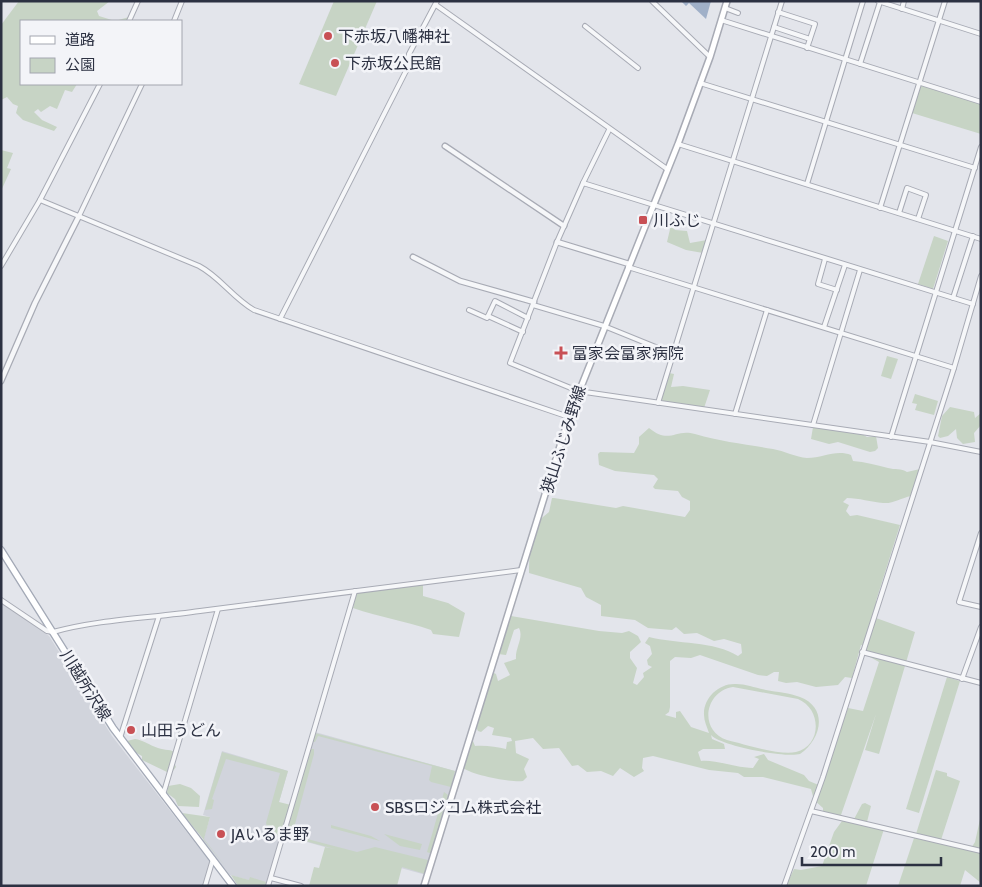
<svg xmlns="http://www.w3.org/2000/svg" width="982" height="887" font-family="Cabin,'Noto Sans JP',sans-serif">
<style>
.built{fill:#d1d4dc}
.green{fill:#c7d4c5;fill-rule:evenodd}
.water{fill:#a0b0c8}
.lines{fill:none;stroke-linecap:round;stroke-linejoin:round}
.minor-casing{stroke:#a8abb5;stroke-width:6}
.tertiary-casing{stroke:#a8abb5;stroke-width:7}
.secondary-casing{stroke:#a8abb5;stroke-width:8}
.primary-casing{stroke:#a3a9b6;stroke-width:8}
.minor{stroke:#f6f7f9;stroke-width:4}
.tertiary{stroke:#f6f7f9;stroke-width:4.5}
.secondary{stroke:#fff;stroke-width:5}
.primary{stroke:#fff;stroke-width:5.5}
.poi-dot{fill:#c85055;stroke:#f3f4f8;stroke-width:2}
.labels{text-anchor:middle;stroke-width:5;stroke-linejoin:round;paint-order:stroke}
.poi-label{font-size:16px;fill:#2c3142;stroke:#f3f4f8;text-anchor:start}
.street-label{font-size:16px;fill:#2c3142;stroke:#f3f4f8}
</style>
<rect width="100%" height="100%" fill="#e3e5eb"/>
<g class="built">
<polygon points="1,602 49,636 112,736 210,862 204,886 1,886"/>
<polygon points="315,732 455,771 426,875 285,836"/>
<polygon points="222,751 288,771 270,833 281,837 266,885 230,875 203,841 210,817 203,815"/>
</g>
<g class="green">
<polygon points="19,1 110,1 97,11 99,16 115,21 129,17 128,21 21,21 21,84 81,84 77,84 72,92 65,90 57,109 50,106 41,112 38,109 34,112 42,120 57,127 54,131 23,120 16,113 18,106 13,104 7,97 1,100 1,25"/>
<polygon points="334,1 377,1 336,96 299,84"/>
<polygon points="921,84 981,103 981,134 912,113"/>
<polygon points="1,150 13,153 7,168 11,169 1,191"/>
<polygon points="671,225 675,230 687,231 690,243 707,240 703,253 686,250 667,242"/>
<polygon points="934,236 948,241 933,289 918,284"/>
<polygon points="887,356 898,359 891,379 881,376"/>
<polygon points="669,373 674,374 671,387 683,386 710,390 704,408 664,405 661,396"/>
<polygon points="915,394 938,401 934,415 915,410 917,404 912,403"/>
<polygon points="950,407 974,412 975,418 981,413 981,425 974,433 975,442 963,444 957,438 956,429 948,436 940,438 938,436 942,416"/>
<polygon points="813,427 862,434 867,437 876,436 878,448 875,451 870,452 838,442 829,444 811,439"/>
<path d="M649 428C670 445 675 428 695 434 722 442 745 444 773 449 784 451 796 457 807 458 823 458 836 449 851 455L853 461C865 462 876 465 888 468 895 470 901 468 907 472L920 469 911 496C901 498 893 504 883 503 871 502 859 498 847 498L843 502 849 505 846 511 850 516 857 515 900 525 876 601V618L915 632 879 754 865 750 876 714 841 815 836 816 823 811V808L814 800 811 789 763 777H744L738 773 709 770 653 756 643 758 642 768 644 771 634 777 620 768 613 776 601 771 587 772 578 765 572 766 559 748 543 749 533 738 515 741 516 753 529 759 524 769 527 777 523 781C511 783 468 774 462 767L465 753 469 750 471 736 475 746C485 745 497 747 506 749L507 742 512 741 511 738 492 735 494 728 488 726 481 732 478 731 475 725 492 672 496 674 498 681 510 675 504 663 516 659C515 648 524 638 519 628L514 630 506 655 498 654 511 616 599 631 622 633 629 631 638 636 641 642 630 652V658L637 668 633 683 637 685 644 677 643 673 652 667 648 665 647 660 652 654 650 646 645 643 649 637C676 644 715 641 738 656L742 653 741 644 724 639 714 641 697 633 684 634 676 627 672 630 648 628 635 620 601 616V605L586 597 581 588 529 573C529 556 530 535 540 520 542 517 546 515 549 512L552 498H554L616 508 623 506 685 517 690 510V501L682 497 678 491 655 489 653 487 658 479 654 475 615 471 599 465 598 454 600 452 634 453 639 444V437ZM861 645 865 646 870 657 879 662 863 711 848 708 821 786 809 781 804 775 768 760 764 754 754 757 759 759 753 768C737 768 713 759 701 761L698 752 703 749H725L724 744 712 739 711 735C721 746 785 758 800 754 821 740 829 708 800 697 790 693 777 692 766 690 756 688 746 684 736 684 719 683 703 698 704 715 704 721 707 727 709 733L691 727 680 711 676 712V718L665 715 669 712 670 707V661L675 657 691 658 700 655 758 675 767 676 774 672H779L778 681 786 683 797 682 816 687 838 685 845 677 852 678ZM733 687 798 699C822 709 822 746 796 752 780 756 744 744 727 740 698 730 705 691 733 687Z"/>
<path d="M419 584 423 585V596L448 603 465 613 459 637 433 634 431 630C405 621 379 617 353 608L356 593Z"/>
<polygon points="947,677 960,681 919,813 906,809"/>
<polygon points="315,733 455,771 451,787 431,782 429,780 432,766 318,736 315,742 313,742"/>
<path d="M135 739C143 740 149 745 158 748 165 751 171 748 177 754L174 762 176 767 172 772H167L142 760V756L133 751 127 741Z"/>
<polygon points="310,749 314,749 314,754 292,835 357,852 375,847 428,860 425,874 402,867 397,886 309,886 314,867 319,868 325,847 335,849 286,836"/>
<polygon points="222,752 288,771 279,802 291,805 281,836 269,833 266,823 280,773 226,759 212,799 214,800 212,809 205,810"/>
<polygon points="936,770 947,773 947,776 960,781 941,840 916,834"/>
<polygon points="180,784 191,788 200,796 199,807 178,806 175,799 167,793 168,786"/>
<polygon points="444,792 448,795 432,854 427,852"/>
<polygon points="865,803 871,806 867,822 884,829 866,886 786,886 794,869 801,870 822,866 834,832 842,821 852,823 862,804"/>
<polygon points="182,813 210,817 204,839 225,866"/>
<polygon points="981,815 981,883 965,870 960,886 898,886 914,838 970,850 975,842"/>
<polygon points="331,825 371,836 380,841 331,828"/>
<polygon points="384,834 422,844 420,850 400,846"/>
<polygon points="231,875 249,880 250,877 266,882 265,886 238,886"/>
</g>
<polygon class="water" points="681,1 711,1 706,19 689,3 686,6"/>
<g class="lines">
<g class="minor-casing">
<g id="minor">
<polyline points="652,1 710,57"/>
<polyline points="878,1 981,34"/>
<polyline points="436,5 667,169"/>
<polyline points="725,8 738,13"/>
<polyline points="902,9 904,1"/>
<polyline points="778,12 815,24 807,48"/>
<polyline points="721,20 981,102"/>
<polyline points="129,21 138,1"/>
<polyline points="174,21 182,1"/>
<polyline points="585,26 638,68"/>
<polyline points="774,27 810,39"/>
<polyline points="860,64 880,2"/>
<polyline points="700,83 975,168"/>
<polyline points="678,144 981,239"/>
<polyline points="583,183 609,130"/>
<polyline points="807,184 863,1"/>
<path d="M40 200 199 266C220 277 233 298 254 310L569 417"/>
<polyline points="880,208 945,1"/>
<polyline points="899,213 907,188 926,195 918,219"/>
<polyline points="79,216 142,84"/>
<polyline points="825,259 818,284 837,290"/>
<polyline points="1,266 40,200 100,84"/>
<polyline points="628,267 954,368"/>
<polyline points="953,298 973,236"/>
<polyline points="973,304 583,183 557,242 510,363 578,391 930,442 981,452"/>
<polyline points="533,305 604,326 673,354"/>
<polyline points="469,310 487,318 495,301 528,318"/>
<polyline points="488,316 523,332"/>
<polyline points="280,319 407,69 409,54 437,1"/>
<polyline points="824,327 845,265"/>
<polyline points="658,403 782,1"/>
<polyline points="735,414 767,310"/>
<polyline points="813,425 860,270"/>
<polyline points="891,437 981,147"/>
<polyline points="981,533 959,602 981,607"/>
<path d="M1 600 47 631 53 632C100 619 152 618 200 611 307 597 414 583 521 570"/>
<polyline points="862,652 981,683"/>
<polyline points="962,679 981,627"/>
<polyline points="120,738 159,616"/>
<polyline points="163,795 218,609"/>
<polyline points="811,811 981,851"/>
<polyline points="271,878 301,886"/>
<polyline points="205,886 213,859"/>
<polyline points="268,886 355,591"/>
<polyline points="784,886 823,777 954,368 981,276"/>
</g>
</g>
<g class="tertiary-casing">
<g id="tertiary">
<polyline points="445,146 564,226"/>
<polyline points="557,242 629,264"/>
<polyline points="413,257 460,281 534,302"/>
<polyline points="1,381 35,303 79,216"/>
</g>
</g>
<g class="secondary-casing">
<polyline id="secondary" points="424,886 569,417 678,144 710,57 727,1"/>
</g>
<g class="primary-casing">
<polyline id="primary" points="1,550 113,728 233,886"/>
</g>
<use href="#minor" class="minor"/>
<use href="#tertiary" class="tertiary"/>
<use href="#secondary" class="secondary"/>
<use href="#primary" class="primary"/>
</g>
<g class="poi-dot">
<circle cx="328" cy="36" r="5"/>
<circle cx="335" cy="63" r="5"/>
<rect x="638" y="215" width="10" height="10" rx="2.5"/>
<path d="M558.5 345.5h5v5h5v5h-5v5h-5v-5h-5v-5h5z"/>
<circle cx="131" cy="730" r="5"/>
<circle cx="375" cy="807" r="5"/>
<circle cx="221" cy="834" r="5"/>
</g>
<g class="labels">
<g class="poi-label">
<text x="338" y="42">下赤坂八幡神社</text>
<text x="345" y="69">下赤坂公民館</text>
<text x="653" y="226">川ふじ</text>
<text x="572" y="359">富家会富家病院</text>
<text x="141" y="736">山田うどん</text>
<text x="385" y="813">SBSロジコム株式会社</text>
<text x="231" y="840">JAいるま野</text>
</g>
<g class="street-label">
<text transform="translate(563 439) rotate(-72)" y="6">狭山ふじみ野線</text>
<text transform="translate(86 685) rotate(58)" y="6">川越所沢線</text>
</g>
</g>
<rect width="982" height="887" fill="none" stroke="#2c3142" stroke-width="5"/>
<rect x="20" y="20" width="162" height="65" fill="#f3f4f8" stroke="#a3a6af"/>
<rect x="30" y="36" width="25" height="8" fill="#ffffff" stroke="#a3a6af"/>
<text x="65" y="45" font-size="15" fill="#2c3142">道路</text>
<rect x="30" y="58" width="25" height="15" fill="#c7d4c5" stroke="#a3a6af"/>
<text x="65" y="70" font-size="15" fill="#2c3142">公園</text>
<path d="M802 857v8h139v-8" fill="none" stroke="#2c3142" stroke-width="2.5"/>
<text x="810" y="857" font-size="15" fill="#2c3142" stroke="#f3f4f8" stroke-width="4" paint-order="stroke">200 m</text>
</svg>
